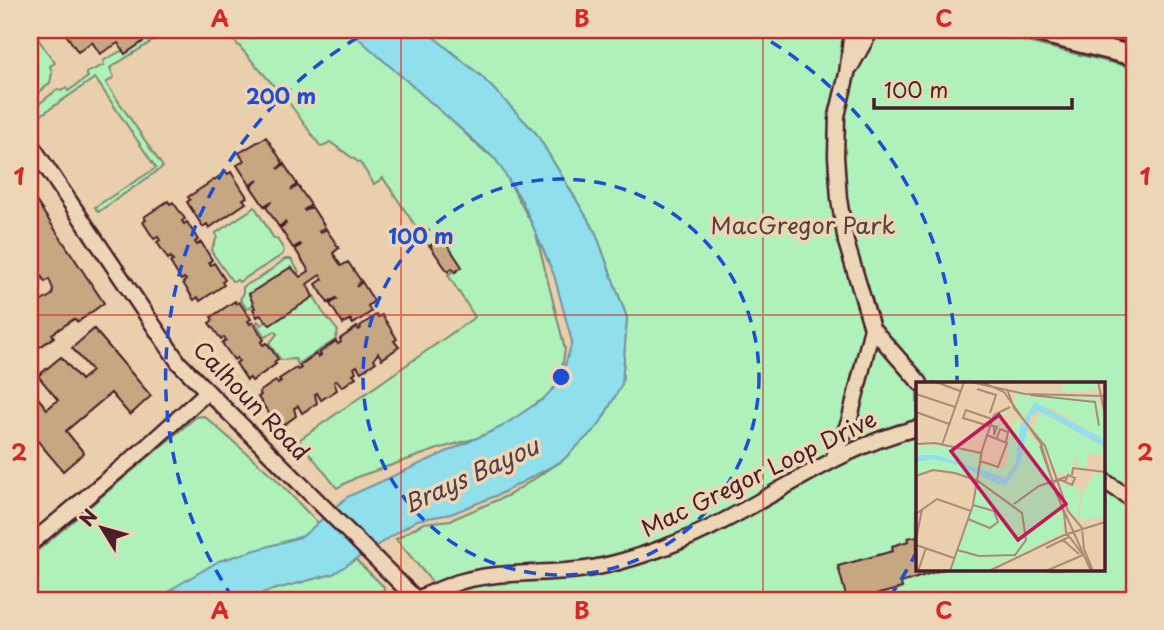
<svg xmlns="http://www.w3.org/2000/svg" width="1164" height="630" font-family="'Playpen Sans',sans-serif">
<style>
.green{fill:#aef1ba;stroke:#7c8872;stroke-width:2;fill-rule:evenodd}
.water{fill:#8fdfed;stroke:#73929f;stroke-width:2}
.building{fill:#c7a682;stroke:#4a1f2b;stroke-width:2}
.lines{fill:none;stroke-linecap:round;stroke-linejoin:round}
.minor-casing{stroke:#4a1f2b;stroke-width:19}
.major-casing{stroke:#4a1f2b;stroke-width:23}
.minor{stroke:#edd6b6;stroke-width:14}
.major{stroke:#edd6b6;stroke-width:18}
.tram{stroke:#4a1f2b;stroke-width:2}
.grid{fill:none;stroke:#d62828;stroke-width:2;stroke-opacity:0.55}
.ring{fill:none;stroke:#1d4ed8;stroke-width:3.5;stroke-dasharray:12 9}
.labels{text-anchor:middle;stroke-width:7;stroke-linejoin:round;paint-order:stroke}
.park-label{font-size:23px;fill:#593e40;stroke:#edd6b6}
.street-label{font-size:23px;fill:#4a1f2b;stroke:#edd6b6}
.water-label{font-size:24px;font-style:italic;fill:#543c48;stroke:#edd6b6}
.inset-road{fill:none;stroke:#a98978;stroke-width:2}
.view{fill:#c2185b;fill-opacity:0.15;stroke:#c2185b;stroke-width:3.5}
.inset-edge{fill:none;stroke:#4a1f2b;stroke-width:3.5}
.centre{fill:#1d4ed8;stroke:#edd6b6;stroke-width:3.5}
.ring-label{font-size:21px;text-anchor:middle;font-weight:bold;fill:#1d4ed8;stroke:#edd6b6;stroke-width:7;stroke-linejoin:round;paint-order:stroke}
.neatline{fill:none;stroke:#d62828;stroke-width:2.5}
.grid-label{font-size:23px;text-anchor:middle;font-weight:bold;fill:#d62828}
</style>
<rect width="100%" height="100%" fill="#e9cfab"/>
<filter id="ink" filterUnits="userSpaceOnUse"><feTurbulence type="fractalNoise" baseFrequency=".0143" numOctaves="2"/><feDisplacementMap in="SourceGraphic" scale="14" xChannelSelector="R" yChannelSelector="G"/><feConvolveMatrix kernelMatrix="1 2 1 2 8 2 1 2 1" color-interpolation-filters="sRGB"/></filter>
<g filter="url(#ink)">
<g class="green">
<polygon points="36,30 46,30 38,35 38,39 55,63 50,66 52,73 50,83 30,100 30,40 32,39 30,35 37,32"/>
<polygon points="160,30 170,30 110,68 114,77 106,83 163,167 98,212 95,207 156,168 95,78 35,119 30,111 58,89 61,91 66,88 68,91 88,77 86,73 104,65 103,61 121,51 124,52"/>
<polygon points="225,30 348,30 396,66 482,150 497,159 535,230 565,349 560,381 536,411 499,432 441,448 357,477 337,488 299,440 475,317 448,275 461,266 442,238 429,246 383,178 374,184 361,164 330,142 321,147 290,104"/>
<path d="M424 30H977L1134 68V600H447L396 539 424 523 451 520 509 495 562 461 599 425 622 384 627 318 595 231 536 133 481 76ZM917 383H1103V569H917Z"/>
<polygon points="255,207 274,239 277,239 284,250 282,255 239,282 237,280 232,281 211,251 217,237 216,233"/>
<polygon points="285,259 291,259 299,272 247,309 240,299 243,295 243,287 264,275"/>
<polygon points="314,296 322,311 338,331 335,340 298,364 295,359 281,360 269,344 277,334 275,331 265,337 256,323 258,321 261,325 267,321 270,325"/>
<polygon points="204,416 275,478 308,513 384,587 383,600 30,600 30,557 196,417"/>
</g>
<polygon class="water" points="349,30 425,30 481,76 536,133 595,231 627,318 622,384 599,425 562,461 500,494 451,514 417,520 333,574 265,592 249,600 159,600 175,587 219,561 303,536 347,497 501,427 543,399 560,382 572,342 554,275 522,201 496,160"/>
<g class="building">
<polygon points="63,30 160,30 125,54 118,43 100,54 92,42 78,52"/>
<polygon points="266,137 283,163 278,169 284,164 297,184 291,190 298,186 311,205 304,210 305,211 312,207 325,227 319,231 320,233 326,229 339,248 333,253 341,266 348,262 361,281 356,287 362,282 374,301 368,306 371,312 353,324 350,319 343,324 330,304 337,299 336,298 328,303 316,284 323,279 320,275 307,284 313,297 270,325 260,315 257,317 253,309 255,308 249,294 291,267 300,277 309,271 295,249 301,245 300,244 293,248 280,228 286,224 285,222 279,227 266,207 272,201 264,206 251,187 258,180 250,185 237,165 244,161 239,153"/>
<polygon points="226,172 228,174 231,172 247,197 243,199 246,203 209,228 207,224 203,227 187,202 190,200 188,197"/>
<polygon points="30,192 104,303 78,322 74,319 52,334 54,337 30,354 30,308 52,295 53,289 49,279 45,282 30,258 35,256 30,250"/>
<polygon points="168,201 170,204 173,202 185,219 182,221 184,224 187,222 198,240 195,242 197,245 201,242 212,260 209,262 211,265 214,263 225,280 222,282 224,285 200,301 198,297 194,300 183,283 186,280 184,278 181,280 170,262 173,261 171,257 168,259 157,242 160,240 158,237 154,239 143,222 146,220 144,217"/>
<polygon points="443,238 462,267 455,272 452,268 448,272 430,246"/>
<polygon points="235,301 236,304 239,302 251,319 248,321 250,324 253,322 264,340 261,342 263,345 267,343 278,359 274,362 276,364 252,381 250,378 247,380 236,363 239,361 237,358 234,360 222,343 226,340 224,337 221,339 209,323 213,320 211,317"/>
<polygon points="376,315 378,317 382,315 397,339 394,341 399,347 382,359 378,353 374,359 376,362 361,372 357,366 354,368 356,372 353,374 356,377 342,387 337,380 334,382 337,390 321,400 317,393 315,395 317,403 302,413 298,406 294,408 296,416 282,426 277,419 274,421 258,397 261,395 259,392 276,381 278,384 281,382 279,379 296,368 298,370 301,368 299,366 316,354 318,357 321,355 319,353 336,341 338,344 341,342 340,339 357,327 359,330 361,328 360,326"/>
<polygon points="94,329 151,396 130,415 111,393 66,431 84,453 63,471 30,432 30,388 47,409 58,400 38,376 61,357 81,380 92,371 72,348"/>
<polygon points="917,536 917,569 944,569 901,583 902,588 856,600 847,600 838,566 893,551 892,546 909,541 908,538"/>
</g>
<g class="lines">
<g class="minor-casing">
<g id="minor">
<polyline points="851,66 871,30"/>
<polyline points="30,143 179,363 417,600"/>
<polyline points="872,328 920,383"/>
<polyline points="833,459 849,422 872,328 846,242 839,199 836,156 837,116 847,74 852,30"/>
<polyline points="1103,480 1134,501"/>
<polyline points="30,544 144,449 207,392"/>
<path d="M414 600C429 594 444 587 459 582 499 570 545 575 586 569 614 565 641 556 668 546 755 514 826 450 917 428"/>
</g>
</g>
<g class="major-casing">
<polyline id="major" points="1030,30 1134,56"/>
</g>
<use href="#minor" class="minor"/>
<use href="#major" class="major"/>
<polyline class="tram" points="1072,30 1134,44"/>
</g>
</g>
<path class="grid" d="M401 30V600M763 30V600M30 315H1134"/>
<g class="ring">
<circle cx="561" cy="377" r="198"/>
<path d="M917 551A396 396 0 0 1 889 598M233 598A396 396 0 0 1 369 31M753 31A396 396 0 0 1 957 380"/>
</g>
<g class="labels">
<g class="park-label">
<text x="803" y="234">MacGregor Park</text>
</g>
<g class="street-label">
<text transform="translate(251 401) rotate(46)" y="8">Calhoun Road</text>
<text transform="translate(759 474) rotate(-26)" y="8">Mac Gregor Loop Drive</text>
</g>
<g class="water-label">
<text transform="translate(471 476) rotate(-25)" y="8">Brays Bayou</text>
</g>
</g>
<g transform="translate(916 382)">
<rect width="189" height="189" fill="#e9cfab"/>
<path d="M147 0H181L182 8 146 10ZM99 12 181 16 189 35V58L135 26 118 23 107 36 99 27ZM93 28 80 42 94 48 100 36 105 42 100 80 89 96 83 98 66 87 67 81 86 87 90 83 94 51 85 45 80 55 73 52 80 54 83 45 76 43 80 33ZM125 30 189 66V73L172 72 170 86 163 85 160 72 156 91 142 93 116 45ZM109 46 125 67 147 131V151L69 189H35L65 94 85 103 104 82ZM0 63H21L63 72 61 96 20 87 0 93ZM179 91 189 92V136L164 137 165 114ZM144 99 153 105 161 103 160 108 165 109 161 137 154 132Z" fill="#aef1ba"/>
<path d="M119 20 189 58V65L123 29 114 35 104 82 90 103 81 102 49 85 17 77 0 80 3 73H21L90 96 100 80 104 45Z" fill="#8fdfed"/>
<path class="inset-road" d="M20 0 44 9M55 0 109 12 189 14M66 0 88 10 125 62 140 111 175 189M182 0 189 32M61 7 80 13 74 31M91 7 98 26 129 64 152 129 166 146 168 167 177 189M0 12 39 25M114 13 179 20 183 44M0 30 33 42M74 43 81 45 78 53V44M73 44 47 36 50 28 76 37M81 56 84 47 92 50 90 60M0 62 19 61 65 71M26 63 48 0M124 64 148 131 150 150 167 173M64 79 82 85 91 61 71 53M156 93 157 86 189 90M0 94 17 88 39 91 62 99 106 131 110 158 99 173 63 174 41 168M129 102 145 98 156 103 159 96 152 93 149 100M98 122 123 104 150 95M0 132 21 117 55 129M52 137 74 146 82 140 78 129 57 123M0 158 6 127M147 158 163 172M0 163 38 176M130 166 153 155M2 189 10 166M34 189 57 123 66 68 78 33 94 25M73 189 148 153 189 140M130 189 167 173"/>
<path class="view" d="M83 33 150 122 102 158 35 69Z"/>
<rect width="189" height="189" class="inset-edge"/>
</g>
<circle cx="561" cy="377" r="10" class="centre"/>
<g class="ring-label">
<text x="281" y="104">200 m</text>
<text x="421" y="244">100 m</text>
</g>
<rect width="1164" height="630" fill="none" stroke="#edd6b6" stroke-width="77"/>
<g transform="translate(102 528) rotate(307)" stroke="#edd6b6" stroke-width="5" paint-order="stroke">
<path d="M0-5L12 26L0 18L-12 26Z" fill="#4a1f2b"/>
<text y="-10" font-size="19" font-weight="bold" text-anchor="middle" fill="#4a1f2b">N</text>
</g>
<path d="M874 98v10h198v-10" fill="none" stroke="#4a1f2b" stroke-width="3.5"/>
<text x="884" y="98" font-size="21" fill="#4a1f2b" stroke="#edd6b6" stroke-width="5" paint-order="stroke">100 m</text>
<rect x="38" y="38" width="1088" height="554" class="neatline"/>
<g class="grid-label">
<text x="220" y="27">A</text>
<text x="582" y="27">B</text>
<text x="944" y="27">C</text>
<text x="19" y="185">1</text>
<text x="1145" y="185">1</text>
<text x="19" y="461">2</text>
<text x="1145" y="461">2</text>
<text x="220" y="619">A</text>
<text x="582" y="619">B</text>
<text x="944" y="619">C</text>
</g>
</svg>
